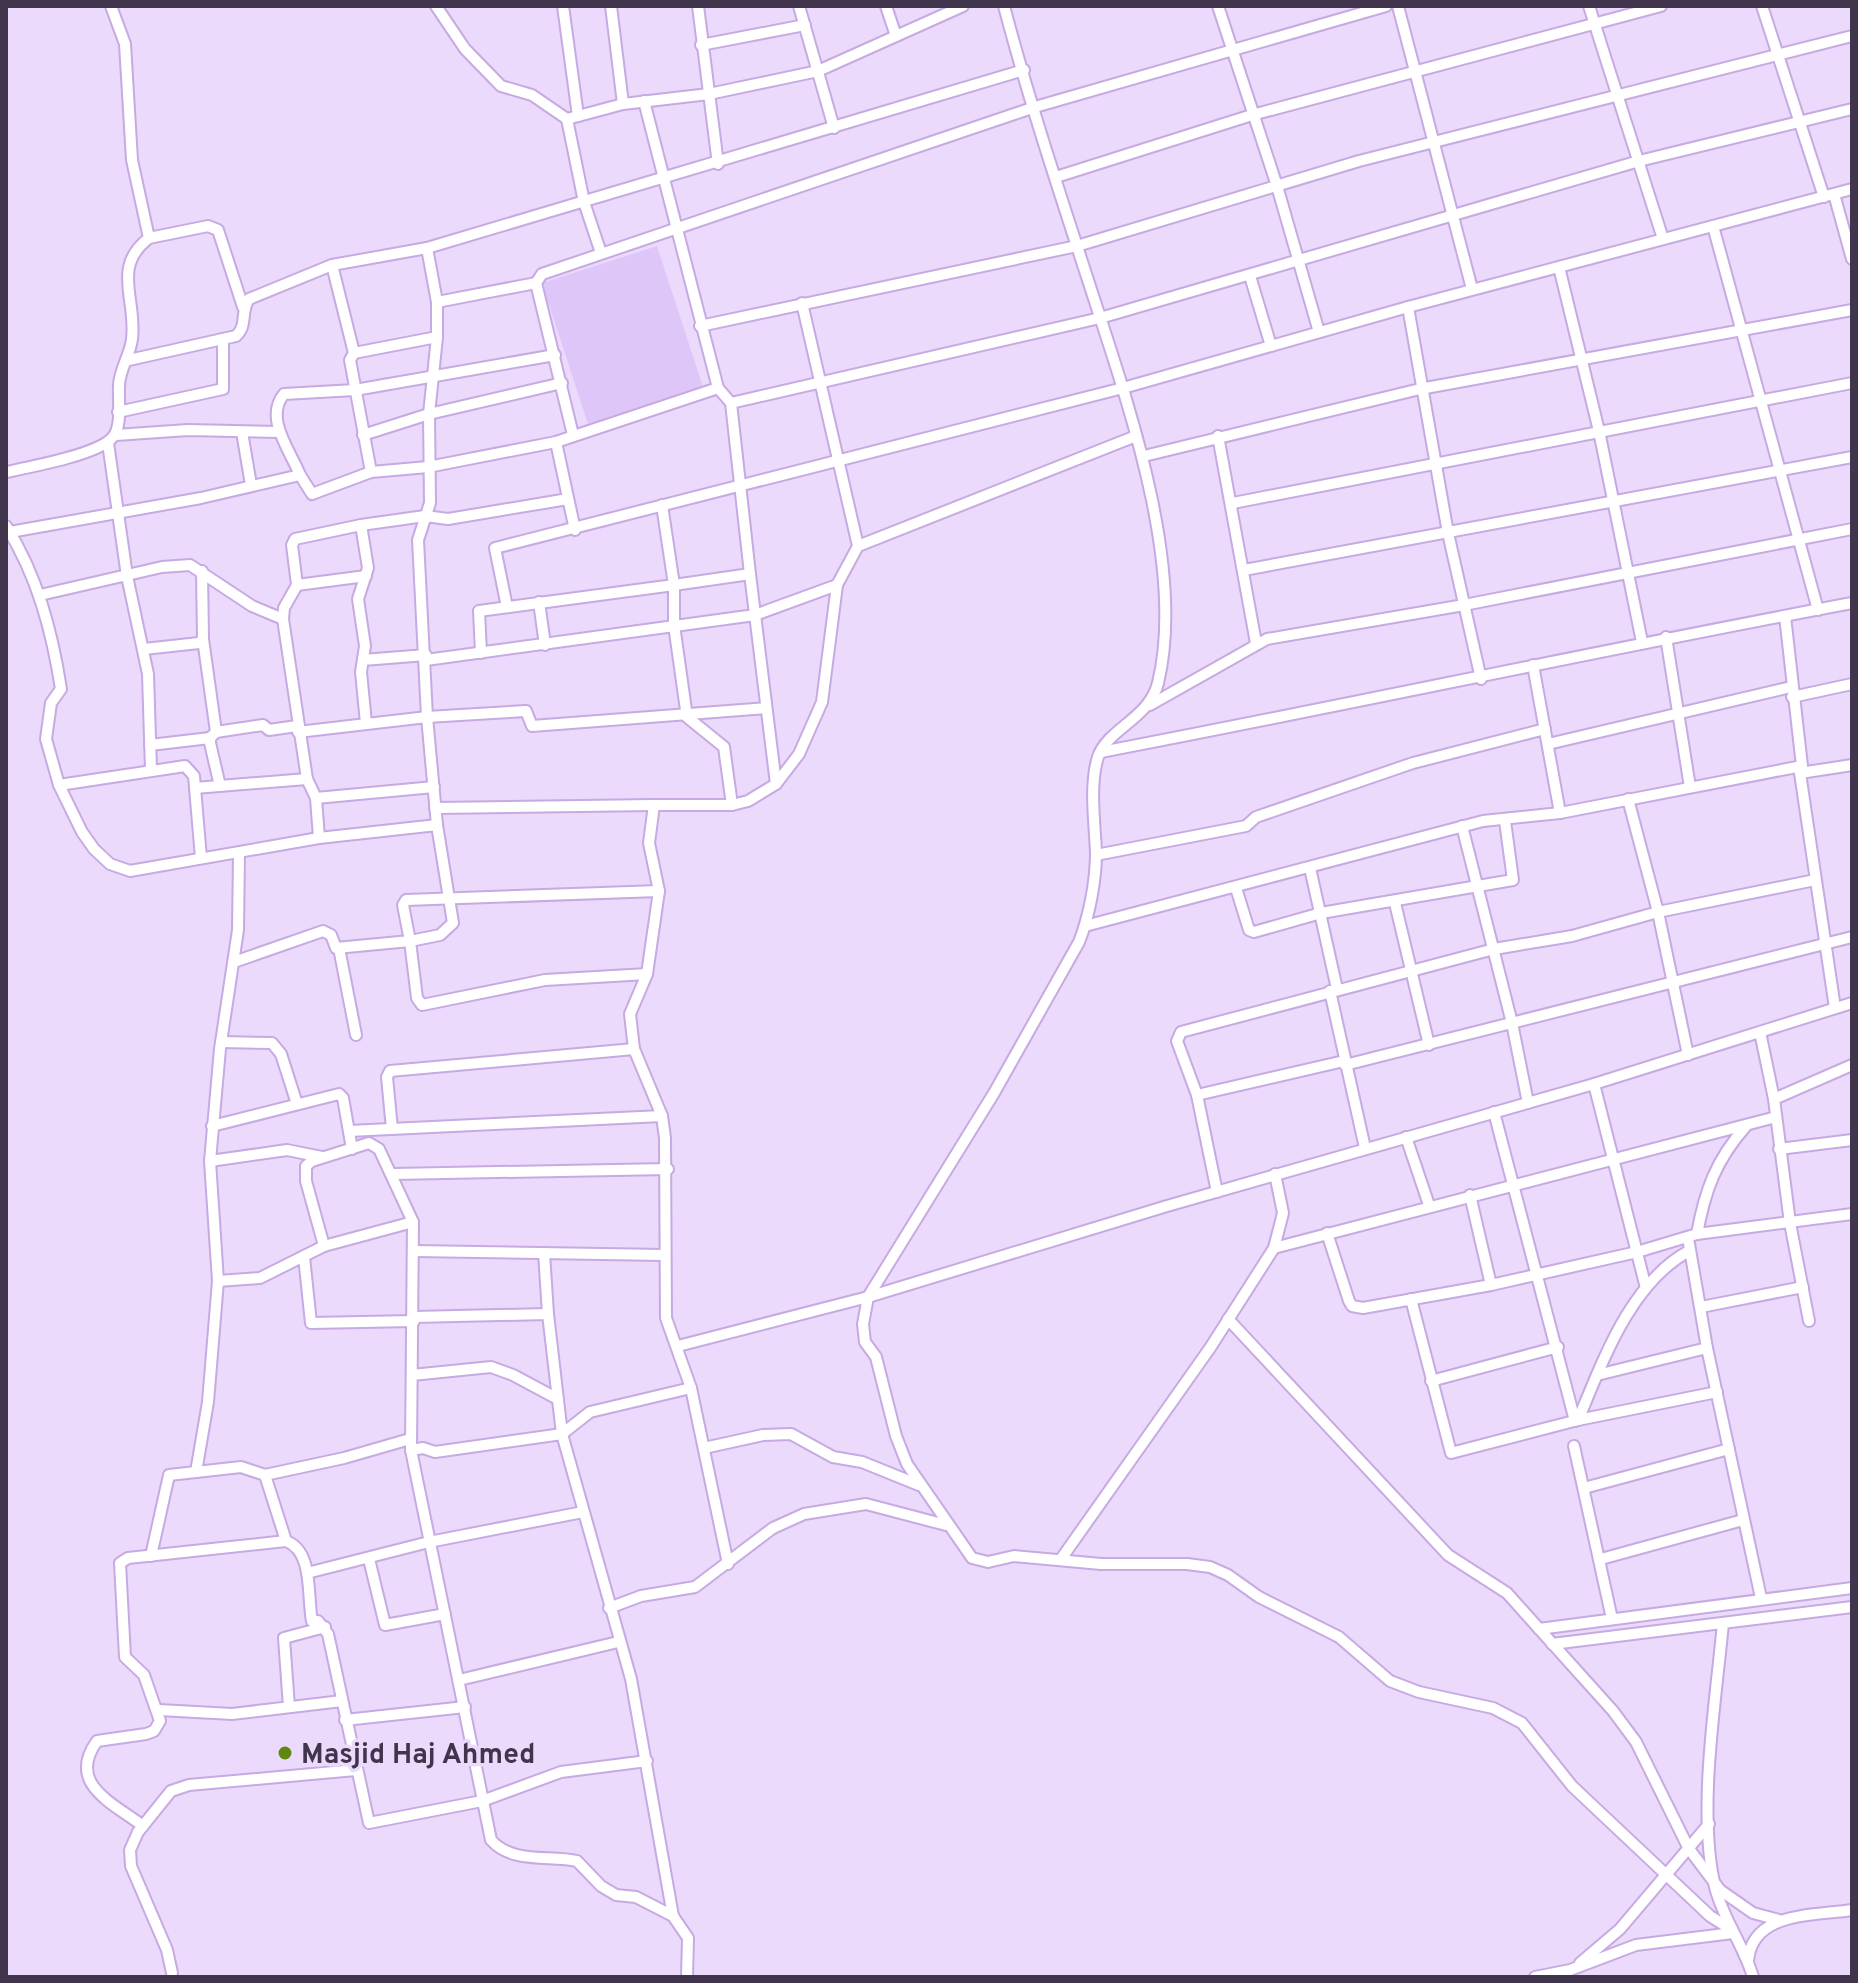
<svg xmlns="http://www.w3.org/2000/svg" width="1858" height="1983" font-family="Overpass,sans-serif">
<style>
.pitch{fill:#dfc6f9}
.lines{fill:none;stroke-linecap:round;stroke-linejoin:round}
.minor-casing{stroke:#c6aae1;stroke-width:14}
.minor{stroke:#fff;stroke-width:10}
.poi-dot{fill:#60870e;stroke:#ebdafc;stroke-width:3}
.labels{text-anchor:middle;stroke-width:7;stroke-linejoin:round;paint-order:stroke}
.poi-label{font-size:28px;font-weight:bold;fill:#40354c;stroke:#ebdafc;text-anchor:start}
</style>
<rect width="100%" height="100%" fill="#ebdafc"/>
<polygon class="pitch" points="657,246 703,387 588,424 542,283"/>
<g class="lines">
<g class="minor-casing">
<g id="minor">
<polyline points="436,6 465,49 501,86 532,95 567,119 584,202 601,253"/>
<polyline points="563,6 578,116"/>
<polyline points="611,6 623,104"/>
<polyline points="698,6 718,164"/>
<polyline points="799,6 834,128"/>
<polyline points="886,6 896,36"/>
<path d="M1004 6C1028 97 1058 188 1087 277 1124 392 1187 564 1158 683 1149 719 1108 728 1098 757 1089 785 1095 824 1096 853 1096 881 1089 917 1079 942L994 1093 868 1297 863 1324 865 1342 876 1357 896 1436 907 1464 972 1558 988 1562 1014 1556 1101 1564H1187L1210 1567 1228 1575 1259 1597 1339 1637 1390 1681 1419 1692 1493 1708 1522 1723 1572 1786 1710 1916 1732 1930"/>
<polyline points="1218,6 1277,186 1319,332"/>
<polyline points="1398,6 1472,289"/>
<polyline points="1589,6 1663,239"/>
<polyline points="1762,6 1824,197"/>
<polyline points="701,45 805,25"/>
<polyline points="644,101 718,388 731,403 750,574 674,585 674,625 687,717 724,747 732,805"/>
<polyline points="567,119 623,104 709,94 818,71 963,6"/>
<polyline points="1056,177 1252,115 1661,6"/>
<polyline points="1834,194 1852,259"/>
<polyline points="1713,226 1818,610"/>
<polyline points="149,238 208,226 218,230 243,307"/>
<polyline points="427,248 437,302 437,337 429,414 430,503 418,540 427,717 437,825 453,923 440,935 410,941 417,998 422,1005 545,980 647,974"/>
<polyline points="332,265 354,353 350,360 371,472 428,467 556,442 718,388"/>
<polyline points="1559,267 1599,431 1642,642"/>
<polyline points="1250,276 1271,346"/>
<polyline points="437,302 536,283"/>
<polyline points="1408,307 1448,533 1481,679"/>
<polyline points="700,326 1077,246 1359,161 1852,36"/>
<polyline points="354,353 437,337"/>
<path d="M129 360 236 336C248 325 240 312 249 299L332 265 427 248 1024 70"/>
<polyline points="731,403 1100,318 1639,161 1852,109"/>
<polyline points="118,412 223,389 223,339"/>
<polyline points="242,432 251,485"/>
<polyline points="116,435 188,430 279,432"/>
<polyline points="363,435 429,414 562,383"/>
<polyline points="573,435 536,283 542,274 1035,107 1386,6"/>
<polyline points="1218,436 1256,643"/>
<polyline points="556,442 575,530"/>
<polyline points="108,443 127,576 148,674 151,770"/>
<polyline points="1144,456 1420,389 1852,310"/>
<path d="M6 472C30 467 95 455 111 439 123 429 118 401 119 386 119 370 130 356 132 339 137 299 111 267 149 238L132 160 125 44 111 6"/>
<path d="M300 475C290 450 264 418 284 394L355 390 555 355"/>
<polyline points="1233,503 1852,383"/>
<polyline points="361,525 368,568 358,599 365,646 361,672 366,723"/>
<path d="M6 526C37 575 52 631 61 689L51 703 46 739 59 785 82 832 94 849 110 864 130 871 319 838 437 825"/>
<polyline points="10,532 201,498 300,475 312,494 371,472"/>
<polyline points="858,546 1136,436"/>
<polyline points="1244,570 1852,457"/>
<polyline points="750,574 776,784"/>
<polyline points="297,585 366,576"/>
<polyline points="40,595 162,567 190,565 252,606 283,619"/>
<polyline points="539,602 545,645"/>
<polyline points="507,607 495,548 1123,388 1408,307 1852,189"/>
<polyline points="1785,616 1802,766 1800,773 1835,1008"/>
<polyline points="1666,637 1690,787"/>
<polyline points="203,639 216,732 210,738 210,743 220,786"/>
<polyline points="144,649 199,643 203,639 202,571"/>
<polyline points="481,653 479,611 674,585 662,505"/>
<polyline points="363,660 426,655"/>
<polyline points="426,660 755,615 837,585"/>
<polyline points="1533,665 1560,813"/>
<polyline points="1792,697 1852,684"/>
<polyline points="1150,705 1267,639 1464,605 1852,529"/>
<polyline points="216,732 263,725 269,730 297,726"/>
<polyline points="298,732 427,717 526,711 532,726 766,708"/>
<polyline points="1548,744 1791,687"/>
<polyline points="150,745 210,738"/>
<path d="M1101 752C1352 704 1601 650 1852 603"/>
<polyline points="1800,773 1852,765"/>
<polyline points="59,785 185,766 194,776 201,858"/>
<polyline points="195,788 307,779"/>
<polyline points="316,798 434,787"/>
<polyline points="1628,799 1658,912 1688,1055"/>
<polyline points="435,808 654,805"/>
<polyline points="1462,826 1512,1023 1528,1103"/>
<polyline points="319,838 316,798 307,779 283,619 284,608 297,585 292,545 295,539 361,525 425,516 448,519 568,499"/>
<polyline points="1096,855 1246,826 1256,817 1413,763 1545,729"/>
<polyline points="1310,868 1337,989"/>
<polyline points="1236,888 1249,930 1254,932 1321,913 1513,880 1505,821"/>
<polyline points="1395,903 1429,1045"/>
<polyline points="1085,926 1483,821 1560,813 1802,766"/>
<polyline points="339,948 356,1035"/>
<polyline points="234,962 323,931 331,935 336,948 410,941 403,905 406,900 659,891"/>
<polyline points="1330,991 1365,1148"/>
<polyline points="1760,1032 1774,1099"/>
<polyline points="221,1042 272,1043 281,1054 297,1104"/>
<polyline points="1345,1065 1852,937"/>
<polyline points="1594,1084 1646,1288"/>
<polyline points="1197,1095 1344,1061"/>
<polyline points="1494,1112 1575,1421"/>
<polyline points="212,1126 339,1094 343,1098 352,1149"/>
<polyline points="392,1129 387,1077 390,1071 634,1049"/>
<polyline points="349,1131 662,1116"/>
<polyline points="1406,1137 1429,1205"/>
<polyline points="1779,1149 1852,1140"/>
<polyline points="210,1161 287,1150 322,1157"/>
<polyline points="393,1174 668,1169"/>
<polyline points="1217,1192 1197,1095 1177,1041 1181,1032 1494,949 1572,936 1658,912 1815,880"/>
<polyline points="1470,1195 1491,1285"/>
<polyline points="1327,1233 1349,1301 1352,1306 1363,1308 1491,1285 1637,1252 1697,1234 1852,1214"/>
<path d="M1697 1234C1705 1190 1716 1160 1746 1126"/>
<polyline points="1688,1238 1707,1348 1761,1598"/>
<polyline points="324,1246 413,1222"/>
<polyline points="1274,1248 1776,1117"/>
<polyline points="414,1251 664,1255"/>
<polyline points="544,1253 548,1314"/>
<polyline points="304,1257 311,1323 414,1321"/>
<path d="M218 1281 260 1278 324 1246 306 1181V1166L312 1161 369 1143 379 1149 413 1222 411 1450 491 1840C512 1864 549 1855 577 1861L601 1886 616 1895 636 1897 673 1916 688 1938 687 1977"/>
<polyline points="1411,1299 1451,1453 1578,1420 1717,1392"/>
<polyline points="1701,1307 1803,1287"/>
<polyline points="414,1317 548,1314 562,1434 631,1679 673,1916"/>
<polyline points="1228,1319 1448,1555 1507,1593 1613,1711 1636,1742 1689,1849 1720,1890 1753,1913 1779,1920"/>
<polyline points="1809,1321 1790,1223 1774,1099 1852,1065"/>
<polyline points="678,1346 868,1297 1167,1206 1594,1084 1852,1003"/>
<polyline points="412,1375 491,1367 513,1375 556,1398"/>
<polyline points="1597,1375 1707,1348"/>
<polyline points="1431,1381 1558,1347"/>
<path d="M1578 1420C1603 1361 1630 1283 1689 1251"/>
<polyline points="1574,1446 1612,1619"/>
<polyline points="704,1448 763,1435 791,1434 833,1457 862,1462 919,1485"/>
<polyline points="411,1450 423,1448 435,1452 562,1434 590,1412 691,1388"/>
<polyline points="196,1472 208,1402 218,1281 210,1161 220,1049 238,930 239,853"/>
<polyline points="265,1475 344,1458 410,1439"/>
<polyline points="1584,1488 1729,1449"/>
<path d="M151 1556 169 1475 241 1467 265 1475 286 1541C314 1551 307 1597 312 1621H318L328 1634 369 1823 482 1801 561 1772 647 1761"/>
<polyline points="369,1559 385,1625 445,1614"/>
<polyline points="1061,1559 1210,1348 1274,1248 1283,1213 1275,1174"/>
<polyline points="1601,1559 1743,1520"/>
<polyline points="728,1564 691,1388 666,1318 665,1138 662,1116 634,1049 630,1014 647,974 659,891 649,843 654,805 732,805 748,801 776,784 799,754 822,702 837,585 858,546 802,303"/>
<polyline points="307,1573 429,1542 583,1512"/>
<polyline points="609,1608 641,1596 695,1587 773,1528 804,1514 866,1504 946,1525"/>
<path d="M1723 1623C1716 1701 1697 1810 1715 1887 1723 1919 1744 1946 1753 1977"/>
<polyline points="1539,1629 1852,1588"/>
<polyline points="1552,1644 1852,1607"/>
<polyline points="459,1680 618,1642"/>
<polyline points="289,1707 284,1638 325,1627"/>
<polyline points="159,1710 232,1714 342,1701"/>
<polyline points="345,1720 465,1707"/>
<path d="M143 1826C113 1803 66 1784 97 1741L146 1734 154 1731 160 1721 144 1675 125 1657 120 1563 128 1558 286 1541"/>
<path d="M1748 1962C1751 1911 1814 1916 1852 1910"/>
<polyline points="1580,1963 1620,1929 1709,1824"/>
<polyline points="172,1973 167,1950 131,1866 130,1850 138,1832 171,1791 189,1785 356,1770"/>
<polyline points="1535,1977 1570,1970 1636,1945 1733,1933"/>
</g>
</g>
<use href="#minor" class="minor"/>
</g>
<circle class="poi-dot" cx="285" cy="1753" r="8"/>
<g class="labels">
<g class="poi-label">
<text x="301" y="1763">Masjid Haj Ahmed</text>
</g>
</g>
<rect width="1858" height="1983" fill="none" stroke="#40354c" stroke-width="16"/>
</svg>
